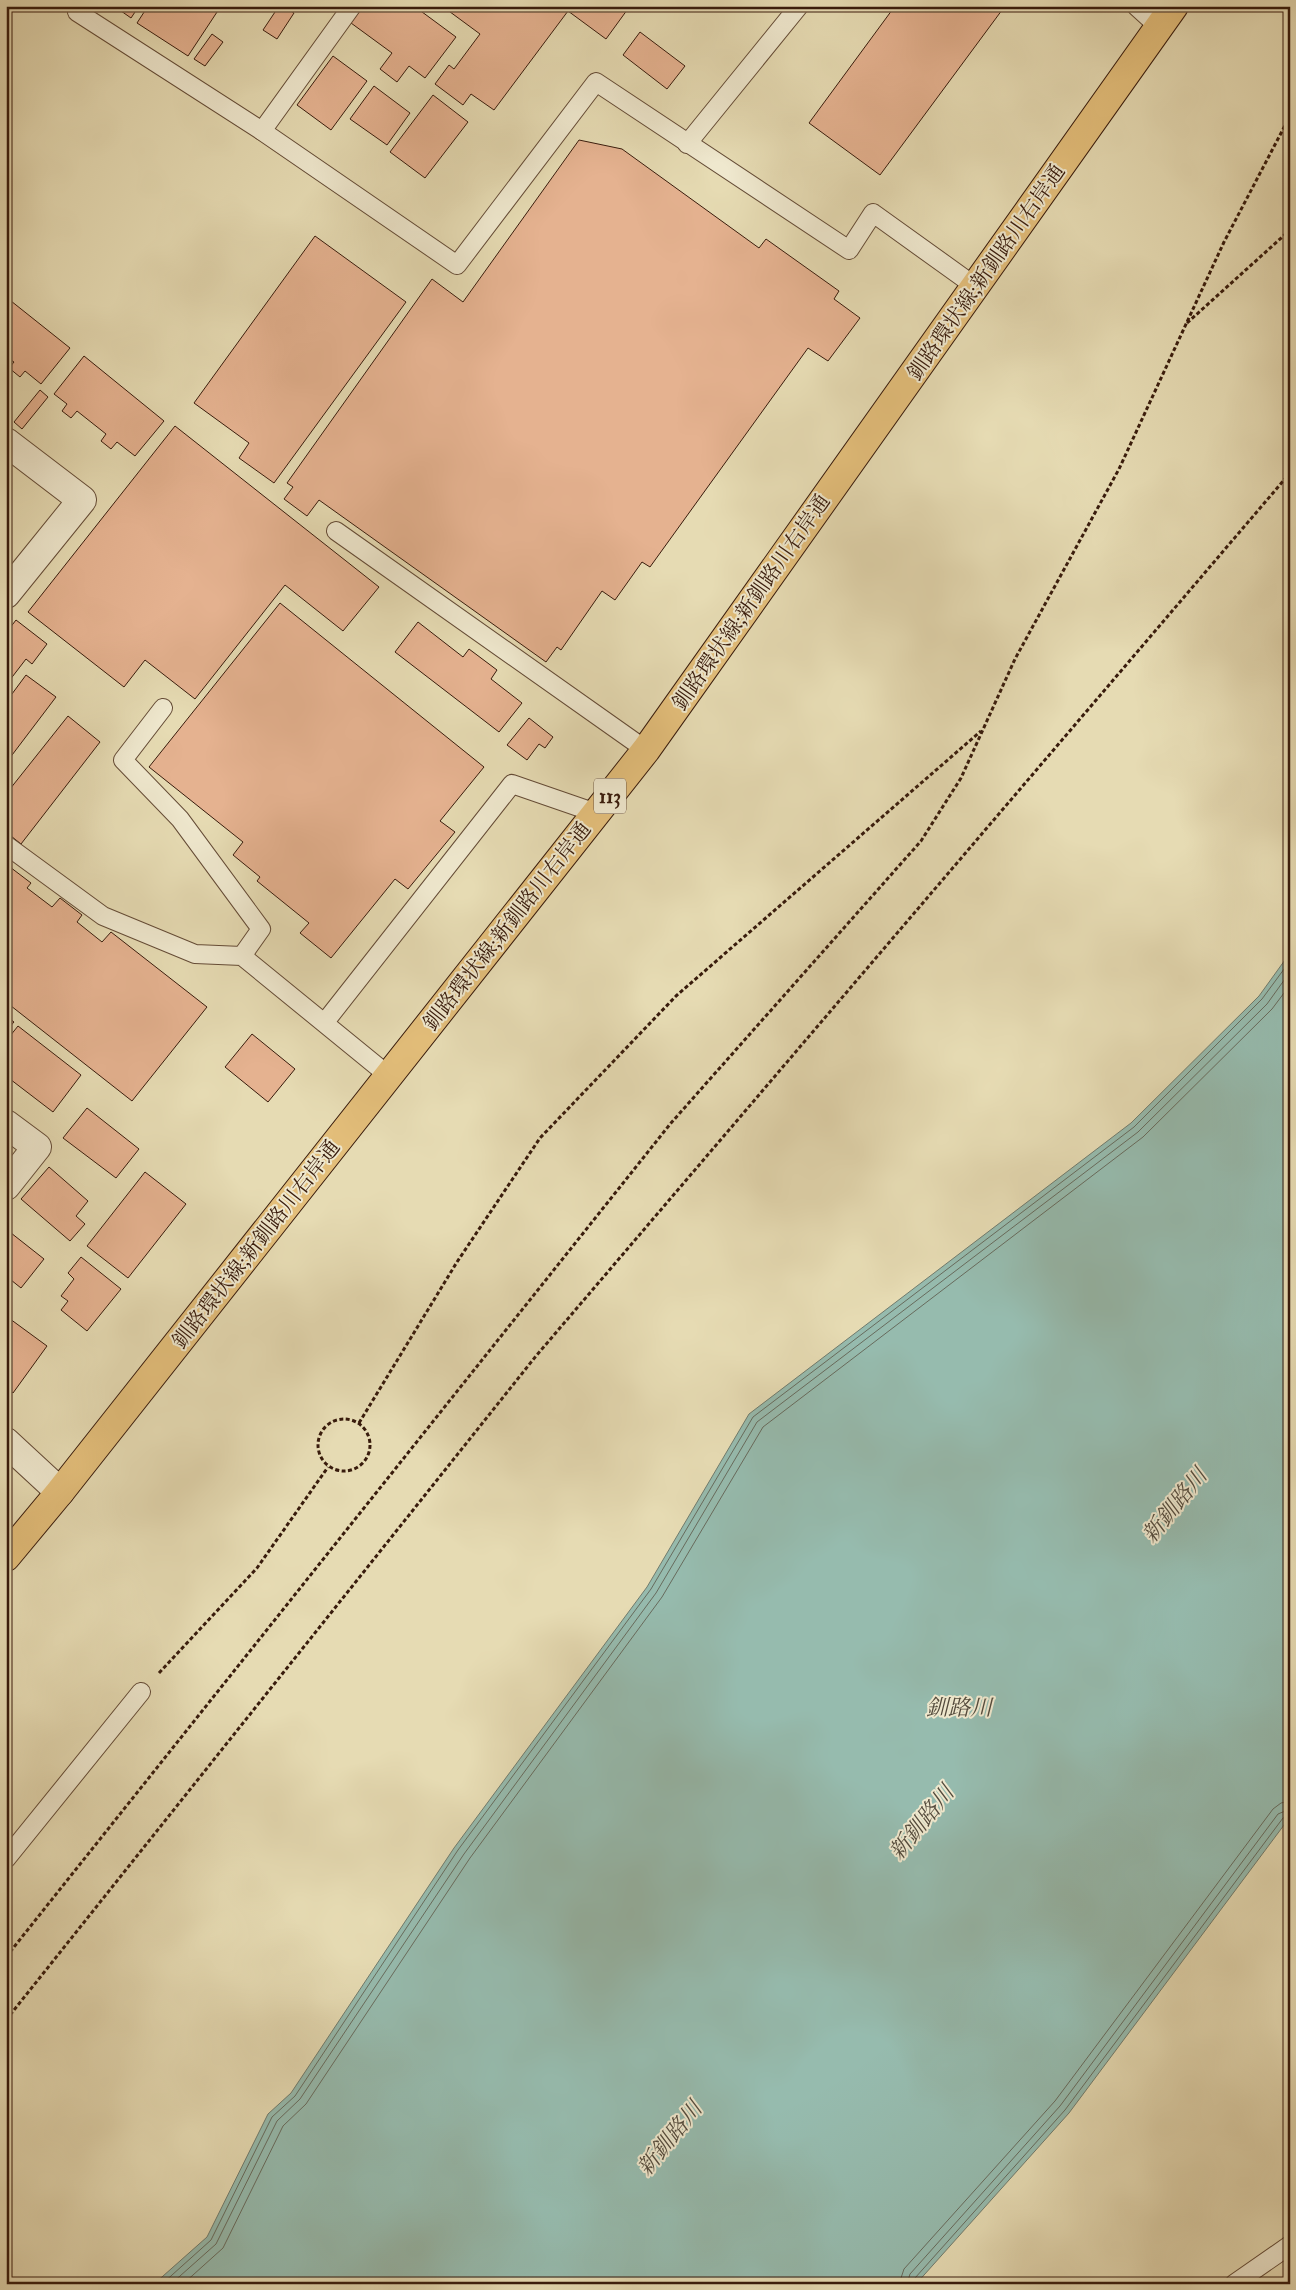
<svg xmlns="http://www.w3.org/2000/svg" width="1296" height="2290" font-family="'IM FELL Double Pica','Noto Serif JP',serif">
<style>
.water{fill:#96bbae;stroke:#707b6d}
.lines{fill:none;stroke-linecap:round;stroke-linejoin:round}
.shore{stroke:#676b5d;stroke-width:1}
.building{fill:#e5b290;stroke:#381b0c}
.lane-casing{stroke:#644b36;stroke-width:20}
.street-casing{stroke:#644b36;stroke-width:30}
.primary-casing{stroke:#381b0c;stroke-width:30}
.path{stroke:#381b0c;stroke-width:3;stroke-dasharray:4 2.5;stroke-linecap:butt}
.lane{stroke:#efe8ce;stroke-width:18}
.street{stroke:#efe8ce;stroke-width:28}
.primary{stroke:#e3be7a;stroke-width:28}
.labels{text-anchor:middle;stroke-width:4;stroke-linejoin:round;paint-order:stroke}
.shield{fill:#efe8ce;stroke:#6f5846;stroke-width:1}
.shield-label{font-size:20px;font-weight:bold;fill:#381b0c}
.street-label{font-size:21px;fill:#381b0c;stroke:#efe8ce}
.water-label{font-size:22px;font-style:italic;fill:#544b3d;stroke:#efe8ce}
</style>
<rect width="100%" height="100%" fill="#e6dbb3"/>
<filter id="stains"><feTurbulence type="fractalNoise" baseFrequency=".004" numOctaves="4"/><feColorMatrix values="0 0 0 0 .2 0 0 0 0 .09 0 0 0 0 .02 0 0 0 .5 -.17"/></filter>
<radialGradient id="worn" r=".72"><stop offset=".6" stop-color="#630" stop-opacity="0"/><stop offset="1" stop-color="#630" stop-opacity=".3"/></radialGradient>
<polygon class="water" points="1290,953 1290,1817 1069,2113 916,2284 154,2284 207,2237 268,2114 291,2093 454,1848 647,1587 749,1414 1131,1123 1259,996"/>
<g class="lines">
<g class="shore">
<polyline points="162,2284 211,2240 272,2117 295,2096 458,1850 651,1589 753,1417 1134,1127 1262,999 1290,961"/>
<polyline points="171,2284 216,2244 277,2121 300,2099 464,1854 656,1593 757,1422 1138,1132 1267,1004 1290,972"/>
<polyline points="183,2284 223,2248 283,2126 306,2104 470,1858 662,1597 763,1427 1143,1137 1272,1009 1290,985"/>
<polyline points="899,2284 904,2269 1055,2101 1273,1809 1281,1803 1290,1801"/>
<polyline points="907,2284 910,2274 1060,2106 1278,1814 1290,1809"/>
<polyline points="913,2284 915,2278 1065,2110 1283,1818 1290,1815"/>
</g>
</g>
<g class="building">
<polygon points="114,6 139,6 131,18"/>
<polygon points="148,6 221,6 188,56 137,23"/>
<polygon points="279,6 283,6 294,13 277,39 263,30"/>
<polygon points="363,6 414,6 456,37 425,78 409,66 397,82 380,69 392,53 351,23"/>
<polygon points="442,6 630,6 606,39 568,11 494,110 471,94 463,105 435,84 449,65 454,69 480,34"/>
<polygon points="895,6 1005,6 880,175 809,123"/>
<polygon points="640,32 685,66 667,89 623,55"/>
<polygon points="212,34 223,42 205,66 194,59"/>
<polygon points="333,56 367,81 331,130 297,105"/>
<polygon points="374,86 410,113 387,145 350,119"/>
<polygon points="433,95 468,122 425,178 390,152"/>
<polygon points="579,140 622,149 759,248 766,239 839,291 834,299 860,318 828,361 808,348 650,567 642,562 615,600 602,591 561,650 557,647 546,662 319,500 307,516 284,499 293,487 287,483 432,279 463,302"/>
<polygon points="315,236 406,302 274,483 239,458 249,443 194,403"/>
<polygon points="6,297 70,348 41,384 25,371 20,377 9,368 14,362 6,357"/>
<polygon points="84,356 164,421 135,456 117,442 111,449 101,441 106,434 77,411 71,418 62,411 67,404 54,394"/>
<polygon points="40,390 48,397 22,429 14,422"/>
<polygon points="175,426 379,587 343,631 285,585 195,699 145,660 124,687 28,612"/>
<polygon points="280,603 484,767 440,821 455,832 408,889 395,879 331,958 300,933 309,923 257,881 260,877 233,855 243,842 149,767"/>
<polygon points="16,620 47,644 32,664 26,659 6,685 6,633"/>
<polygon points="418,622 463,657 469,649 497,670 491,679 522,703 499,732 395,652"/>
<polygon points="26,675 56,697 6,763 6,702"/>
<polygon points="68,716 100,742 21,844 6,832 6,794"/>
<polygon points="529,718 553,737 545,748 539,744 527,760 507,745"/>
<polygon points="6,864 31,883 27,888 52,907 60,898 82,915 77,922 102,942 111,932 207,1007 132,1101 6,1002"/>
<polygon points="6,1016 14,1022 6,1031"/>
<polygon points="18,1026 81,1075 53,1112 6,1076 6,1041"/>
<polygon points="252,1034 295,1069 268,1102 225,1067"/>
<polygon points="87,1108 139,1149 116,1178 63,1138"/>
<polygon points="49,1167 88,1201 76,1216 85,1224 70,1241 21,1199"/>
<polygon points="145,1172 186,1204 128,1278 87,1246"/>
<polygon points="6,1229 44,1259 21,1288 6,1276"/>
<polygon points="81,1257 121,1289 87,1331 61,1310 68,1301 61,1296 74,1279 68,1273"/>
<polygon points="6,1316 47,1346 13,1393 6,1388"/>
</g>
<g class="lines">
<g class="lane-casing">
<g id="lane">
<polyline points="1136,6 1159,27"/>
<polyline points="77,12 262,131 457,265 596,82 849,250 873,213 976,287"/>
<polyline points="262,131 352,6"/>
<polyline points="687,144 799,6"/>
<polyline points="336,531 646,750"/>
<polyline points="163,708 123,760 180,819 261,929 242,956"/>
<polyline points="6,845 103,916 195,954 242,956 389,1076"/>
<polyline points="325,1022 512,784 596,813"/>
<polyline points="6,1859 141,1692"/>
<polyline points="1234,2284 1290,2245"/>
</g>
</g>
<g class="street-casing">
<g id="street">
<polyline points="6,442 82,500 6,594"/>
<polyline points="6,1124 37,1147 6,1186"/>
<polyline points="6,1442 60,1492"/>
</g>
</g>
<g class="primary-casing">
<polyline id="primary" points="6,1557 60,1492 646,750 1174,6"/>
</g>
<g class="path">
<polyline points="1187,323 1290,230"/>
<circle cx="344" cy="1445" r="26"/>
<polyline points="359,1423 457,1262 540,1138 676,996 981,731"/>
<polyline points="159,1673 257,1568 328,1467"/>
<polyline points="6,1957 671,1123 921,841 961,778 1015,659 1119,469 1224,242 1290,116"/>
<polyline points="6,2020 536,1356 1290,473"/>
</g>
<use href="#lane" class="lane"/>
<use href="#street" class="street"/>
<use href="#primary" class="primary"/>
</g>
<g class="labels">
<rect class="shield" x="594" y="778.5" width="32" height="35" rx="4"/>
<g class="shield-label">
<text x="610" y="803">113</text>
</g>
<g class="street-label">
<text transform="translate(986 272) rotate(-55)" y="7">釧路環状線;新釧路川右岸通</text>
<text transform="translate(751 602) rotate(-55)" y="7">釧路環状線;新釧路川右岸通</text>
<text transform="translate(507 926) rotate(-52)" y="7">釧路環状線;新釧路川右岸通</text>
<text transform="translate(256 1244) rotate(-52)" y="7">釧路環状線;新釧路川右岸通</text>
</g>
<g class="water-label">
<text transform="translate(1174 1505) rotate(-51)" y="8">新釧路川</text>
<text x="959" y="1715">釧路川</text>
<text transform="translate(921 1822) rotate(-51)" y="8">新釧路川</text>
<text transform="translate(669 2138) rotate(-51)" y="8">新釧路川</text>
</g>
</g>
<rect width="1296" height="2290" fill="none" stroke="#e6dbb3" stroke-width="25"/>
<rect x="8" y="8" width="1281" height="2275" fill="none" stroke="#381b0c" stroke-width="2.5"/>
<rect x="12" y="12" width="1271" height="2265" fill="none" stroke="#381b0c"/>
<rect width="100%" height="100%" filter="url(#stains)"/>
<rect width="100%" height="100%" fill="url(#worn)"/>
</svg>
